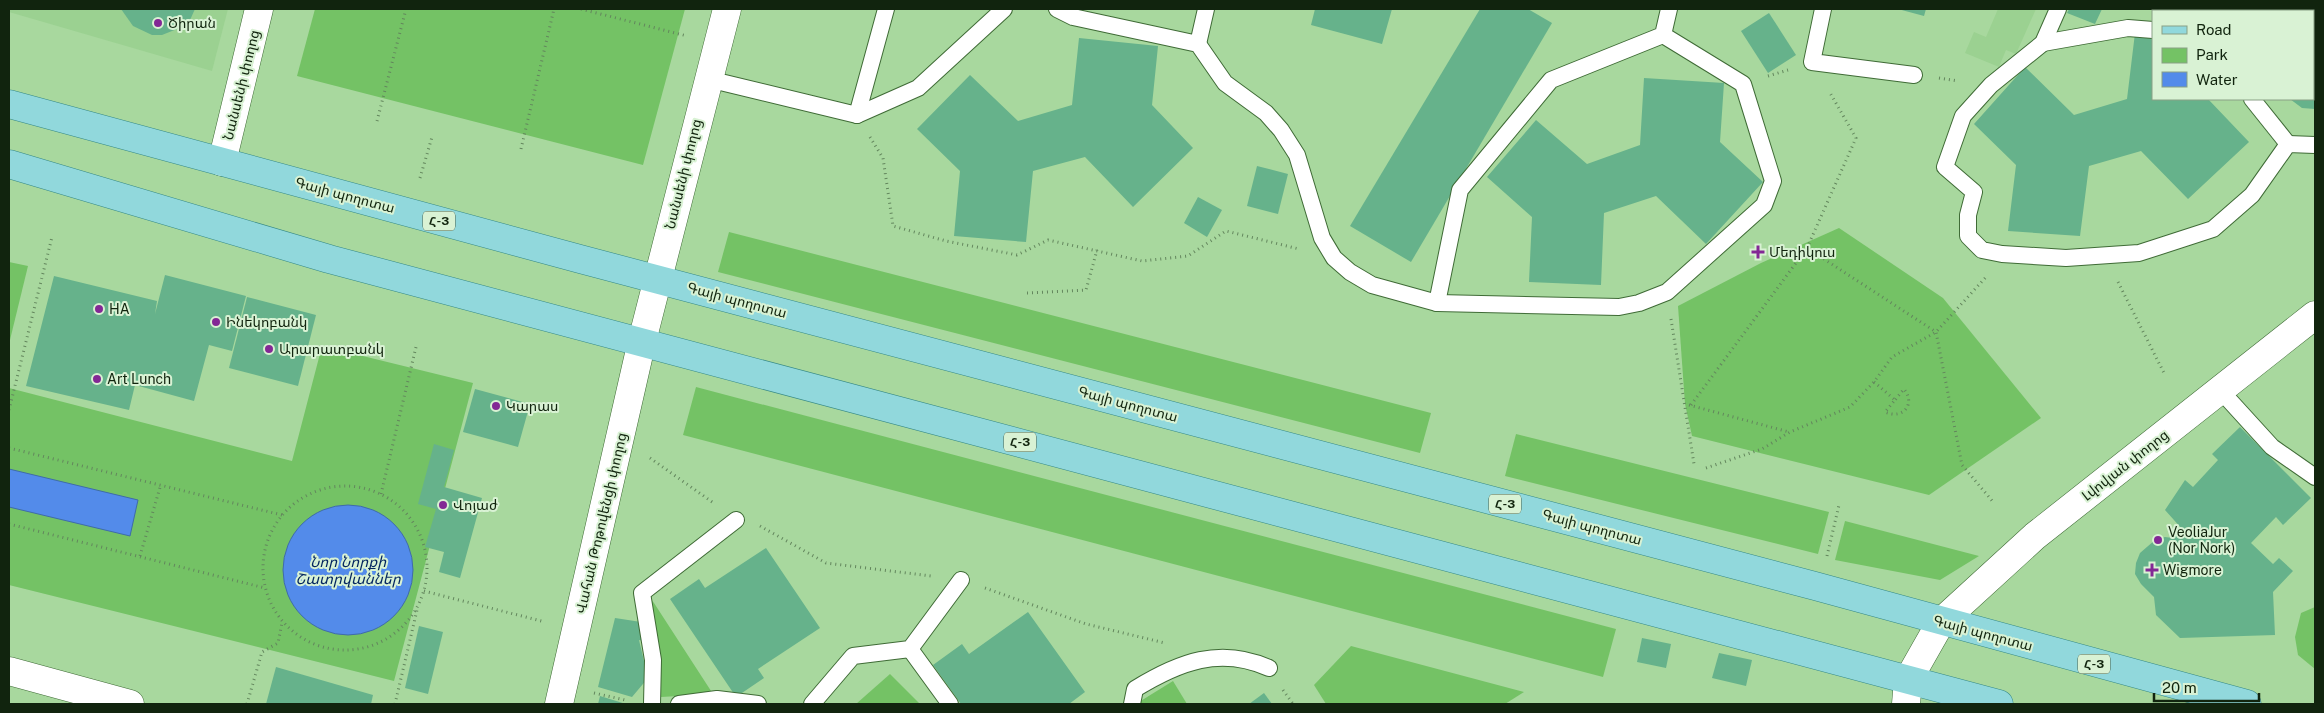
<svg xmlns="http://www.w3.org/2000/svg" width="2324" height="713" font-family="'Public Sans','Noto Sans Armenian',sans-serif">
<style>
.built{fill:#9bd191}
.green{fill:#74c265}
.water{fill:#538bea;stroke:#3f6ca8}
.building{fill:#66b28b}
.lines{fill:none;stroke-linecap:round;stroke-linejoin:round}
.lane-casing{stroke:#3f6b36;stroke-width:18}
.street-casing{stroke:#3f6b36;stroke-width:29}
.secondary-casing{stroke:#3f6b36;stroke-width:29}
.primary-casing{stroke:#358885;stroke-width:29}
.path{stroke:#63865d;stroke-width:3;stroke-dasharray:1 4;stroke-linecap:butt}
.lane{stroke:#fff;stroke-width:16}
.street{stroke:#fff;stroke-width:28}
.secondary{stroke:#fff;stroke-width:28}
.primary{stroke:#91d8dc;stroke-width:28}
.poi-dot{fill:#832895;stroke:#d9f2d4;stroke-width:2}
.labels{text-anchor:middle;stroke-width:4;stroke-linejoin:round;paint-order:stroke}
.shield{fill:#d9f2d4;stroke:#4d6249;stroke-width:1}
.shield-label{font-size:12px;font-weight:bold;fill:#11240e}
.poi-label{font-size:14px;fill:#11240e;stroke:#d9f2d4;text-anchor:start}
.street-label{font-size:14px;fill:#11240e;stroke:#d9f2d4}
.water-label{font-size:15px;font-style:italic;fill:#03255f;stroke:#d9f2d4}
</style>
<rect width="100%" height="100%" fill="#a8d89e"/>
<g class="built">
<polygon points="9,9 228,9 212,71 9,12"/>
<polygon points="1998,9 2036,9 2016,54 2006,50 1999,67 1965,53 1974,32 1986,37"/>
</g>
<g class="green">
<polygon points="315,9 685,9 643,165 297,76"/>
<polygon points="1839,228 1943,298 2041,418 1929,495 1692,436 1685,404 1678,306 1761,263"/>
<polygon points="729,232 1431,413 1420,453 718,272"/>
<polygon points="9,262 28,266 9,344"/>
<polygon points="322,346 473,383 394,681 9,585 9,388 292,461"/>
<polygon points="696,387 1616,629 1603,677 683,435"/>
<polygon points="1516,434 1829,512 1818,554 1505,476"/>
<polygon points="1845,521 1979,556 1940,580 1835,560"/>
<polygon points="647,595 654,603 713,694 661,697 660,659"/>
<polygon points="2315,607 2315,669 2298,655 2295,637 2301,613"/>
<polygon points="1351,646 1524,692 1505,704 1326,704 1314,685"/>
<polygon points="890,674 920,704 856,704"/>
<polygon points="1173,681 1187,704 1141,704 1139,702"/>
</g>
<g class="water">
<polygon points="9,469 138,500 130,536 9,507"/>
<circle cx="348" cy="570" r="65"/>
</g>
<g class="building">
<polygon points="121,9 195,9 190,20 182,27 162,35 152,35 133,26"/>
<polygon points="1315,9 1392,9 1382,44 1311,25"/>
<polygon points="1480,9 1528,9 1552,23 1411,262 1350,226"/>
<polygon points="1898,9 1926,9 1924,16"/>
<polygon points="2069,9 2102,9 2095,24 2067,13"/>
<polygon points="1769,13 1796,55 1768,73 1741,31"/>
<polygon points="2135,33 2153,34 2153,99 2208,99 2249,142 2188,199 2141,151 2089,166 2080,236 2008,231 2016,165 1974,124 2025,67 2074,115 2127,99"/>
<polygon points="1079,38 1158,46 1152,105 1193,148 1133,207 1085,157 1033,171 1026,242 954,236 960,171 917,129 970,75 1018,121 1072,105"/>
<polygon points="2313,64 2315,66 2315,109 2302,108 2290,99 2313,99"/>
<polygon points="1644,78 1724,83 1720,142 1763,182 1706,244 1656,196 1604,213 1601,285 1529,282 1532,217 1487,177 1536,120 1587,164 1640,145"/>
<polygon points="1257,166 1288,174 1278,214 1247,206"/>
<polygon points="1198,197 1222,210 1207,237 1184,223"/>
<polygon points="165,275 246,296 232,351 209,345 194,401 135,385 129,410 26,386 54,276 157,301 155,314"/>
<polygon points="247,297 316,315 298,386 229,368"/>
<polygon points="475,389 530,404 518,447 463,432"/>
<polygon points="2240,427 2311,498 2283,525 2276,517 2251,543 2273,564 2279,558 2293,571 2273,592 2275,635 2180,638 2156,615 2154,597 2141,584 2135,574 2136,563 2140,553 2155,540 2165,537 2173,538 2182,529 2165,510 2185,480 2193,487 2218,460 2212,454"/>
<polygon points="434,444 454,450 444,487 482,498 460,578 439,572 444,552 425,547 436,509 418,504"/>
<polygon points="766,548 820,628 758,669 764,678 736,697 670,599 699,579 705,588"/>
<polygon points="1028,612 1085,692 1069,704 961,704 933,665 962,644 969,654"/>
<polygon points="615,618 641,622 644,641 639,640 648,678 632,697 598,687"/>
<polygon points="419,626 443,632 428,694 405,688"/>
<polygon points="1642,638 1671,644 1666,668 1637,662"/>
<polygon points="1719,653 1752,660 1746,686 1712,678"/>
<polygon points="276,667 373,695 371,704 266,704"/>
<polygon points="1264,693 1272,704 1249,704"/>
<polygon points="600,696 626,704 598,704"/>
</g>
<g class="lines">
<g class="lane-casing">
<g id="lane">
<polyline points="1057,9 1073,17 1198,44 1225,83 1266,113 1281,130 1297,155 1322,238 1334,258 1350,272 1372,285 1437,303 1619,307 1639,303 1667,292 1764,205 1773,181 1743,84 1663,35"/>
<polyline points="1823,9 1812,62 1914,75"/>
<polyline points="2058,9 2043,43 1991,85 1963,116 1945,167 1974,192 1968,215 1968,236 1982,250 2002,254 2066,258 2139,253 2213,229 2252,195 2288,144 2315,145"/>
<polyline points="2251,9 2255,11"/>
<polyline points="2043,43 2128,28 2153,30"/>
<polyline points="1198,44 1206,9"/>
<polyline points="2313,52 2315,54"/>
<polyline points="708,79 857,115 918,88 1004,9"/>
<polyline points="2252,99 2288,144"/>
<polyline points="857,115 886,9"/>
<polyline points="1437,303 1460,190 1551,80 1663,35 1669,9"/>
<polyline points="2220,390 2272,447 2315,477"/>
<polyline points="910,649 950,704"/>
<polyline points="652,704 653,660 642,593 736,520"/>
<polyline points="679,704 717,699 758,704"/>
<polyline points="812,704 853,656 910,649 961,580"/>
<path d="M1132 704 1135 689C1179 662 1220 646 1269 668"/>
</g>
</g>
<g class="street-casing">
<g id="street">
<polyline points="1941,622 2035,536 2315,315"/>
<polyline points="9,671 130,704"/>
</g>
</g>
<g class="secondary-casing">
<g id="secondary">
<polyline points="222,162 259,9"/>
<polyline points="559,704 642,341 727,9"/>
<polyline points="1906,704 1908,680 1941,622"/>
</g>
</g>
<g class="primary-casing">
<g id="primary">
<polyline points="9,104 580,259 1815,586 2247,704"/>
<polyline points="9,164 329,259 1999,704"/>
</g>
</g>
<g class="path">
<polyline points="581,9 687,36"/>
<polyline points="1768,76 1788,70"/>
<polyline points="1939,78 1958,81"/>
<polyline points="377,121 406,9"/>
<polyline points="870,137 883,158 893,226 946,241 1017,255 1048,240 1142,261 1188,256 1226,231 1299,249"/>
<polyline points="521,149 554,9"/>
<polyline points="420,178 432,137"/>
<polyline points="1807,248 1856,138 1829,91"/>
<polyline points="2118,282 2165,375"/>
<polyline points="1027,293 1086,290 1097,250"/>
<polyline points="1671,319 1694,464"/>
<path d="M1874 382 1895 400 1885 412C1903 420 1916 404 1904 389L1895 400"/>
<polyline points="1689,405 1789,432"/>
<polyline points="1691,405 1807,248 1936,332 1962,465 1994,503"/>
<polyline points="9,410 52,237"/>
<polyline points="9,448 282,515"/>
<polyline points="650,458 715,504"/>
<polyline points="1706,468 1762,449 1790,432 1850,407 1874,382 1892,357 1936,332 1986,277"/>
<circle cx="345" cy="568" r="82"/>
<polyline points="381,494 416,347"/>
<polyline points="9,524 265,588"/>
<polyline points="760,526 826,563 931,576"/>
<polyline points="140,556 161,484"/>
<polyline points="1827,556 1839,505"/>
<polyline points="985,588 1086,624 1165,643"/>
<polyline points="424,591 545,622"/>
<polyline points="1283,690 1293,704"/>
<polyline points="594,693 625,700"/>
<polyline points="247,704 262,652 278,643 282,623"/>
<polyline points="395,704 417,610"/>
</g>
<use href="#lane" class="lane"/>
<use href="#street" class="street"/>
<use href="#secondary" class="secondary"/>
<use href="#primary" class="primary"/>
</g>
<g class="poi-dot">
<circle cx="158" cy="23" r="5"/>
<path d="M1755.5 244.5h5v5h5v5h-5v5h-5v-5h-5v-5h5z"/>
<circle cx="99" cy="309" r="5"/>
<circle cx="216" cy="322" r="5"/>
<circle cx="269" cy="349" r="5"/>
<circle cx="97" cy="379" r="5"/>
<circle cx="496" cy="406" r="5"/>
<circle cx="443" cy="505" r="5"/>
<circle cx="2158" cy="540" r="5"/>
<path d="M2149.5 562.5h5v5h5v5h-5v5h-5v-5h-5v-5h5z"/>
</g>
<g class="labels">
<g class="shield">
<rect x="423" y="211.5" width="32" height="19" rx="4"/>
<rect x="1004" y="432.5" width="32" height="19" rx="4"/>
<rect x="1489" y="494.5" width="32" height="19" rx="4"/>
<rect x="2078" y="654.5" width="32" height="19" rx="4"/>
</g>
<g class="shield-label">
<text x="439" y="225">Հ-3</text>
<text x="1020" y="446">Հ-3</text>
<text x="1505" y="508">Հ-3</text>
<text x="2094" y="668">Հ-3</text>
</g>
<g class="poi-label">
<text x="168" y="28">Ծիրան</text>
<text x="1769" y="257">Մեդիկուս</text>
<text x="109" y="314">HA</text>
<text x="226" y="327">Ինեկոբանկ</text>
<text x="279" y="354">Արարատբանկ</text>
<text x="107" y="384">Art Lunch</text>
<text x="506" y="411">Կարաս</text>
<text x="453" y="510">Վոյաժ</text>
<text x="2168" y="537">VeoliaJur<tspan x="2168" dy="16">(Nor Nork)</tspan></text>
<text x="2163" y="575">Wigmore</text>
</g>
<g class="street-label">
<text transform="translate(241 85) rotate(-76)" y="5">Նանսենի փողոց</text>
<text transform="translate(683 174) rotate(-76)" y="5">Նանսենի փողոց</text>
<text transform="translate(345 195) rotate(15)" y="5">Գայի պողոտա</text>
<text transform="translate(737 300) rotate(15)" y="5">Գայի պողոտա</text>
<text transform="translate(1128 404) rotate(15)" y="5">Գայի պողոտա</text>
<text transform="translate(2125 465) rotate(-38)" y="5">Լվովյան փողոց</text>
<text transform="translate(601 523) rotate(-77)" y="5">Վահան Թոթովենցի փողոց</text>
<text transform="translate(1592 527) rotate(15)" y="5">Գայի պողոտա</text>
<text transform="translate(1983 633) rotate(15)" y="5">Գայի պողոտա</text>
</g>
<g class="water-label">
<text x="348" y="567">Նոր Նորքի<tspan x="348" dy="17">Շատրվաններ</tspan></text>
</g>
</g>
<rect width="2324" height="713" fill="none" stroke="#11240e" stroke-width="20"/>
<rect x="2152" y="10" width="162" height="90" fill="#d9f2d4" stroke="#89a085"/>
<rect x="2162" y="26" width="25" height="8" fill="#91d8dc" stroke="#89a085"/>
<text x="2196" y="35" font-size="15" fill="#11240e">Road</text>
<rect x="2162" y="48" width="25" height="15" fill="#74c265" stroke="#89a085"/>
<text x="2196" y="60" font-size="15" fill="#11240e">Park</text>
<rect x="2162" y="72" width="25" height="15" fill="#538bea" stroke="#89a085"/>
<text x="2196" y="85" font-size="15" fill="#11240e">Water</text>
<path d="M2154 693v8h105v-8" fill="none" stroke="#11240e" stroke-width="2.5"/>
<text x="2162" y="693" font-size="15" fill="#11240e" stroke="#d9f2d4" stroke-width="4" paint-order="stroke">20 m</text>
</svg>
